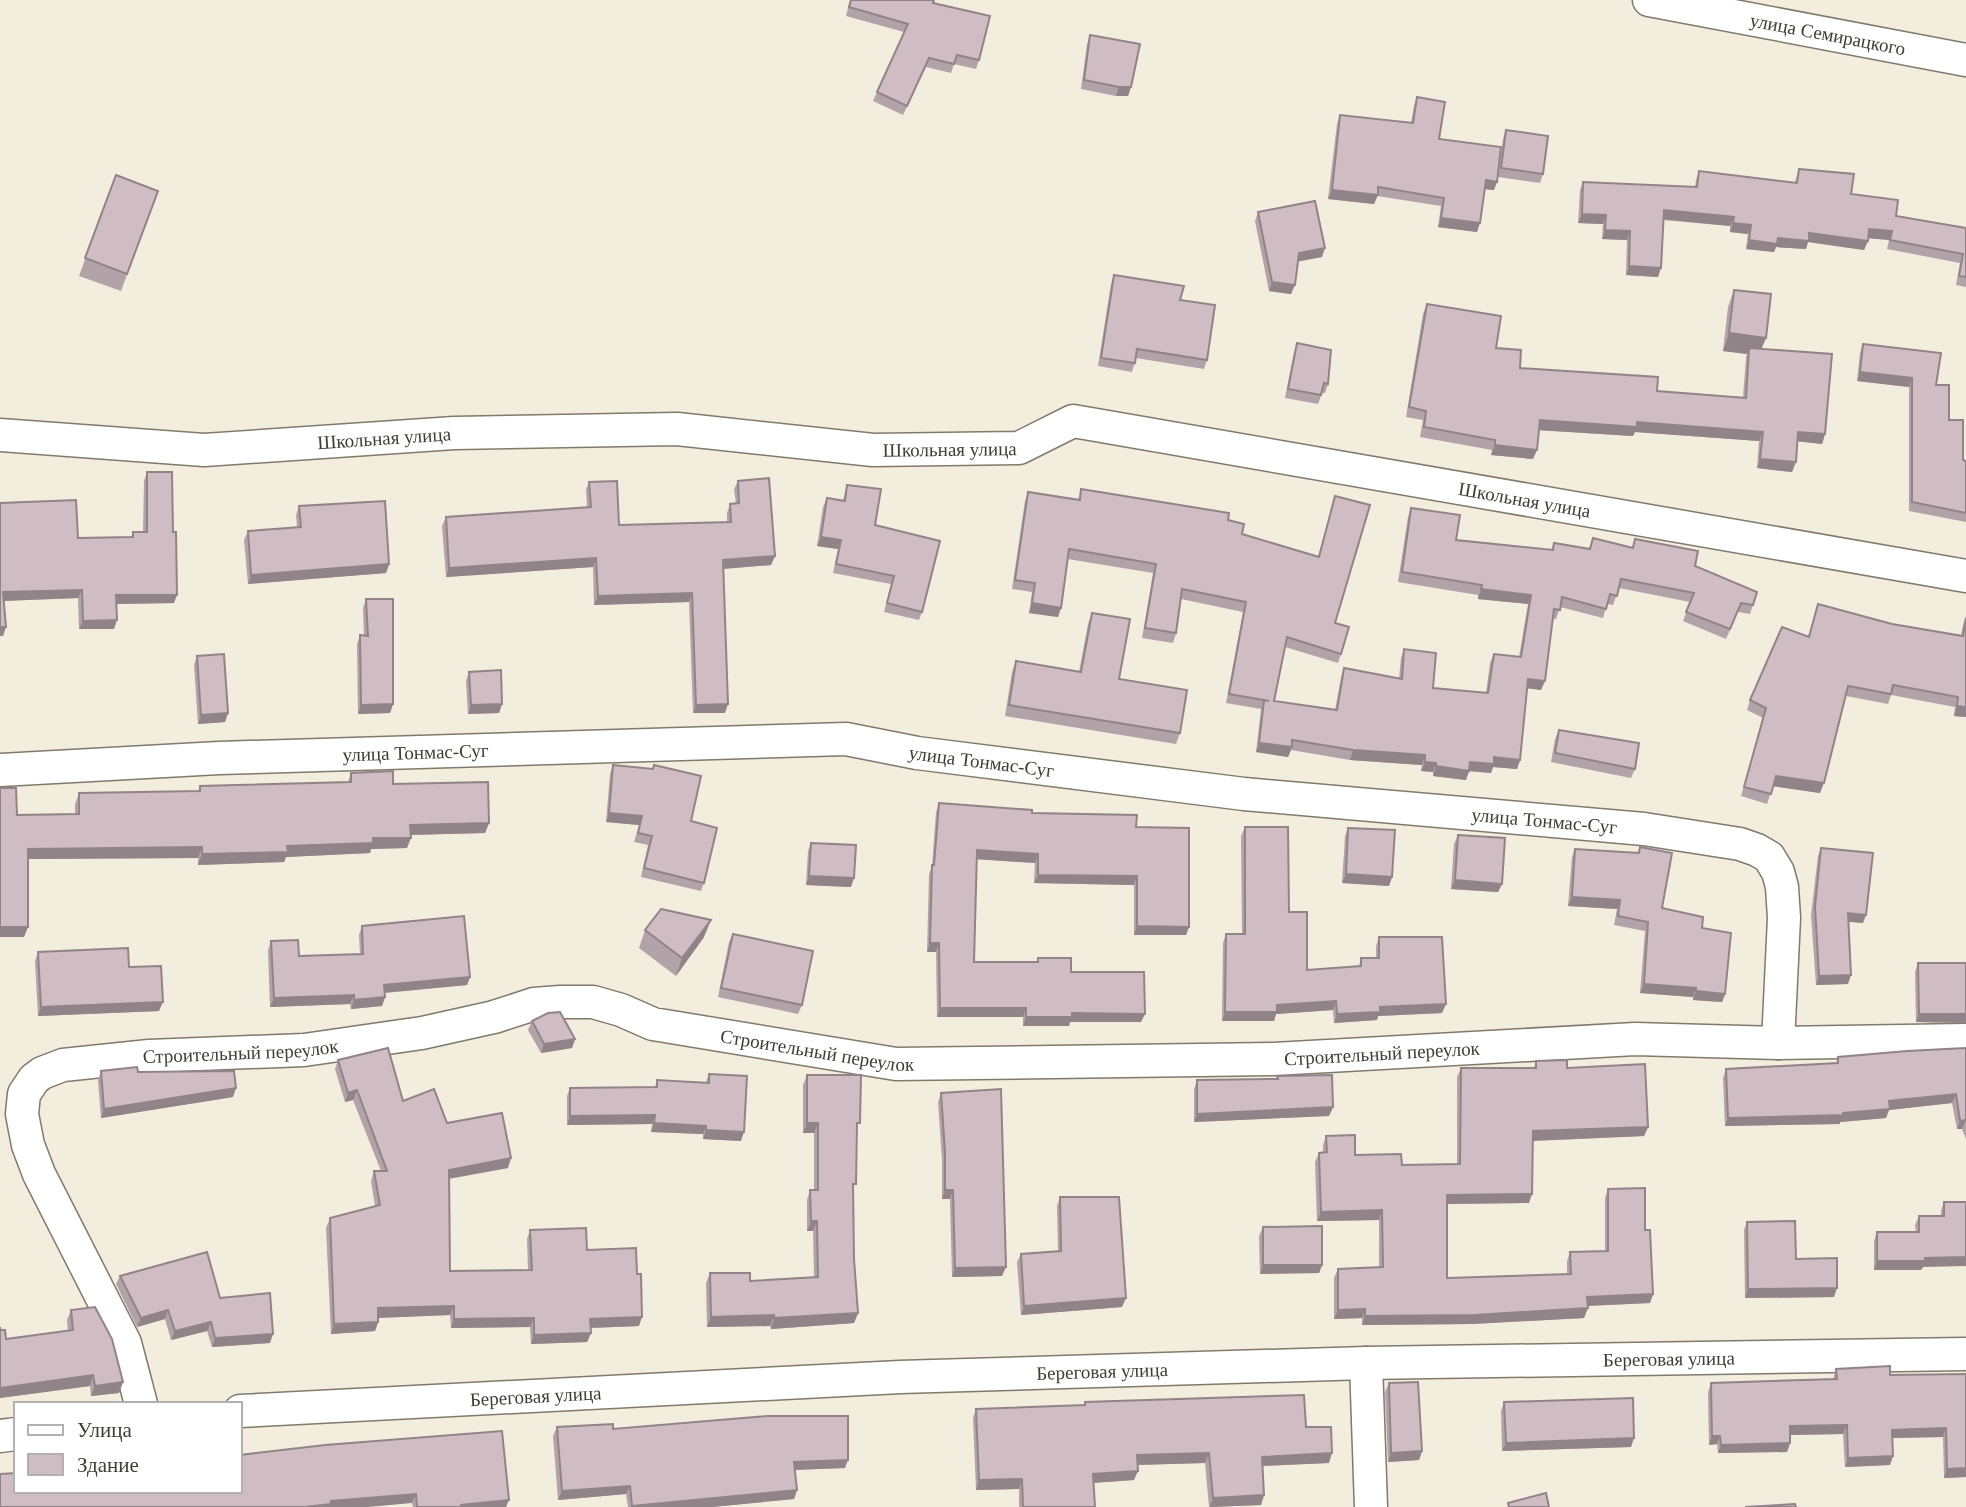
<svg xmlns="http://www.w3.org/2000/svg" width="1966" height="1507" font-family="Georgia,serif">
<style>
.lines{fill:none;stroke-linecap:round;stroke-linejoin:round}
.street-casing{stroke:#7f7a6c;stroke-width:35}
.street{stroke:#fff;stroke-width:32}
.wall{fill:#b2a3a8}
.shaded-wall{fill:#918488}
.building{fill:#cfbdc3;stroke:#918488;stroke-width:2}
.labels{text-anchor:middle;stroke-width:7;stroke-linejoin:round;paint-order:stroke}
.street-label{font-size:19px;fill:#3e3c36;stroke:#fff}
</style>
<rect width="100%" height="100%" fill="#f2eddd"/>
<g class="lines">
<g class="street-casing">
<g id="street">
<path id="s1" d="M1649 0 1966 60"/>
<path id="s2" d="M0 435 204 450 454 433 677 429 873 450 1019 448 1073 421 1966 576"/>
<path id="s3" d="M0 770 219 758 846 739 917 753 1244 794 1644 829 1740 844 1757 850 1769 857 1778 872 1782 887 1784 918 1778 1043"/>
<polyline points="1366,1363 1371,1507"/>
<path id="s4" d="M141 1404 125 1343 39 1174 28 1145 22 1114 24 1094 34 1079 42 1073 63 1065 149 1056 304 1050 422 1033 494 1017 534 1004 560 1002H593L621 1010 653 1024 896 1064 1274 1059 1635 1039 1778 1043 1966 1040"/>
<path id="s5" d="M240 1411 900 1377 1366 1363 1966 1354"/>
<polyline points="0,1436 16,1434"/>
</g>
</g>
<use href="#street" class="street"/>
</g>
<g class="wall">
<polygon points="850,0 934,0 933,3 979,60 976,69 954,64 951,73 926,67 903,115 873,101 904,32 846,16"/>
<polygon points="1090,35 1131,87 1128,96 1116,96 1081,89 1087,44"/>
<polygon points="1417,97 1439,139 1494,190 1485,189 1477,232 1438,227 1441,206 1377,196 1374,204 1328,199 1337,124 1340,115 1411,123 1414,106"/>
<polygon points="1506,130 1543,174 1540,183 1498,177 1503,139"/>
<polygon points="1799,169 1896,216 1966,228 1966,287 1956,285 1960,263 1887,249 1889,240 1868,238 1864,250 1808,242 1806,249 1776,247 1774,252 1746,249 1748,234 1730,232 1730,226 1663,220 1658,277 1626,275 1627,240 1602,239 1603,224 1578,223 1580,190 1583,182 1695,187 1696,180 1699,171 1795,182"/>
<polygon points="116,175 158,191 121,291 79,276"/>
<polygon points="1258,212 1322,257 1298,261 1291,294 1269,291 1255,221"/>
<polygon points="1114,275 1180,300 1207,360 1204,369 1136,358 1132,372 1098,366 1111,284"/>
<polygon points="1734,290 1762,349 1825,434 1822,444 1797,441 1792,472 1757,468 1759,441 1635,432 1633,436 1539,430 1533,459 1491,455 1492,450 1420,437 1423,420 1406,417 1423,314 1427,304 1496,348 1520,368 1657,391 1743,397 1746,358 1747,354 1723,351 1728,307"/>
<polygon points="1297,343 1328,384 1325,393 1322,393 1318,404 1285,398 1294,352"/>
<polygon points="1863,344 1936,385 1963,460 1966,461 1966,522 1909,511 1909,387 1857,381 1860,353"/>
<polygon points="147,472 174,603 116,604 114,629 79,629 78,598 4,601 3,636 0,636 0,503 78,538 131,537 133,532 143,532 144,481"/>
<polygon points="738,481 775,556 771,565 724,569 725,713 693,713 689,602 594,605 593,567 446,577 442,526 446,517 587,508 586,490 589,482 619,525 727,522 727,513 730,504 736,504 734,489"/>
<polygon points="847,485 875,525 922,612 919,620 884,612 891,584 833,573 838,549 817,546 823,507 827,498 843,500"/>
<polygon points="1081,489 1228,520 1242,534 1318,557 1335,496 1335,623 1341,654 1338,663 1285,647 1274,701 1335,710 1341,678 1344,668 1399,678 1401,658 1404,649 1433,688 1486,693 1490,663 1494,654 1519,657 1528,604 1478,599 1478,595 1398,582 1408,517 1411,508 1456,540 1551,550 1554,543 1589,549 1593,538 1632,548 1635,539 1695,566 1757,592 1750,614 1738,612 1726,639 1683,621 1690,602 1619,588 1613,605 1607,604 1603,618 1560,607 1556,619 1553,619 1541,690 1527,688 1520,760 1517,769 1493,767 1491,773 1469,771 1466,780 1433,776 1433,772 1421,771 1422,765 1350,760 1291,750 1288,757 1256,752 1261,709 1226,703 1243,612 1181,599 1176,633 1173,643 1142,638 1153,573 1068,559 1058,617 1029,613 1032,592 1012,589 1025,501 1028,492 1078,500"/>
<polygon points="299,506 389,564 386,573 248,584 244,540 248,531 297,527 296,515"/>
<polygon points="366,599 393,704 390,713 358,714 357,644 360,635 364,636 363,608"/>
<polygon points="1818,604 1892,624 1961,636 1963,625 1966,616 1966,717 1954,716 1955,707 1891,695 1888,704 1846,696 1820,793 1773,786 1767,804 1741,796 1763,718 1747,710 1750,700 1808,637"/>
<polygon points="1092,613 1119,679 1180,733 1176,744 1005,716 1012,672 1016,661 1079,672 1088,624"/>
<polygon points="197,656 228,713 225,722 198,724 194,665"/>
<polygon points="469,672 502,704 499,713 468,714 466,681"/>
<polygon points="1559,730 1635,769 1631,778 1551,762 1555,739"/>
<polygon points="613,765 691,821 704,883 701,891 641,877 648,845 634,842 639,825 606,822 610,774"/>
<polygon points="351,773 393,784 489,823 485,833 410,835 407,848 371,849 370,853 286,857 284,862 198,865 198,858 28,859 24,937 0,937 0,788 17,815 75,814 75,804 79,793 198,791 200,786 348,782"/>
<polygon points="939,803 1032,813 1136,827 1189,927 1186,935 1134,935 1134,885 1034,883 1035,863 977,859 974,962 1037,962 1038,958 1071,972 1141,1022 1070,1022 1069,1026 1023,1026 1023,1017 937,1017 936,952 927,952 929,874 932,867 936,812"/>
<polygon points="1245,827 1289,912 1307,970 1359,966 1361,958 1376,958 1376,946 1379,937 1442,1013 1378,1016 1377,1020 1334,1023 1333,1010 1276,1014 1274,1021 1222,1021 1223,943 1226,934 1242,934 1241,836"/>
<polygon points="1348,828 1392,877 1389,886 1342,883 1345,836"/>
<polygon points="1458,835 1502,884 1498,892 1451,889 1454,844"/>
<polygon points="811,843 851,887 806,885 808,851"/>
<polygon points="1640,847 1662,908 1702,928 1725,994 1722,1002 1693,1000 1693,997 1640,993 1645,931 1614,925 1617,909 1568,906 1572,857 1575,849 1637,853"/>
<polygon points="1821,848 1863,923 1849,922 1848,984 1816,985 1811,915 1818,856"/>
<polygon points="362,926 470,977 467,985 385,993 385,997 382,1006 351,1009 350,1004 270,1007 268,950 271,941 299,956 360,954 359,935"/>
<polygon points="645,930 704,937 676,976 639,948"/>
<polygon points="733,934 802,1005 798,1014 718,997 729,942"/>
<polygon points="38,952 129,967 159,1011 38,1016 35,961"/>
<polygon points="1918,963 1966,963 1966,1023 1916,1022 1915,972"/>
<polygon points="532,1021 575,1039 572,1048 541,1053 528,1030"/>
<polygon points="1966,1048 1966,1139 1962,1129 1957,1129 1952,1103 1889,1110 1886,1118 1840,1122 1840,1124 1725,1126 1723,1078 1726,1069 1836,1063 1838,1057"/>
<polygon points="338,1060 403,1101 447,1123 508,1168 449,1179 450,1271 528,1270 527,1239 530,1230 587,1250 639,1326 591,1328 591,1333 587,1342 531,1344 530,1327 451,1328 450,1315 378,1318 378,1322 375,1331 331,1334 326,1228 330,1218 375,1206 371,1181 374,1171 381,1171 353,1100 345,1102 335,1069"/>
<polygon points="1536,1061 1567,1068 1648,1127 1644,1136 1532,1141 1529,1203 1447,1204 1447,1278 1567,1274 1567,1261 1570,1252 1605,1251 1605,1198 1608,1189 1645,1230 1653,1294 1650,1303 1588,1306 1584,1318 1472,1324 1362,1325 1362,1318 1334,1319 1334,1278 1338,1269 1379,1268 1379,1220 1317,1221 1315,1162 1319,1153 1323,1153 1323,1145 1326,1136 1355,1155 1402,1165 1457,1164 1457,1077 1461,1068 1534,1068"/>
<polygon points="101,1071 138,1072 233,1097 101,1118 98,1080"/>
<polygon points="709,1074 741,1141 703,1139 703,1134 651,1132 652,1124 567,1125 567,1096 570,1088 655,1087 657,1080 706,1082"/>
<polygon points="807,1075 857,1134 853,1194 854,1259 858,1313 854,1323 771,1329 770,1326 707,1327 706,1283 710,1273 750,1281 814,1277 813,1231 807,1231 807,1200 810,1190 814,1190 814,1133 803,1133 803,1085"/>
<polygon points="1277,1076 1333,1107 1329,1116 1194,1122 1194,1089 1197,1080 1276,1079"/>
<polygon points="941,1093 1002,1276 952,1277 950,1199 942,1199 942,1160 938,1102"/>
<polygon points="1060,1197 1122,1307 1021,1315 1017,1262 1021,1254 1058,1251 1057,1206"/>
<polygon points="1944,1202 1966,1202 1921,1270 1874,1270 1874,1241 1877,1232 1916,1232 1915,1225 1919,1216 1941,1216 1941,1211"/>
<polygon points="1747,1222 1796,1259 1834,1297 1745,1298 1744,1230"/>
<polygon points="1263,1227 1322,1265 1319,1273 1260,1274 1259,1236"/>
<polygon points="120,1276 220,1298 270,1343 212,1347 207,1331 171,1340 165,1319 137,1327 116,1284"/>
<polygon points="71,1310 123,1382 119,1393 91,1396 90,1386 0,1398 0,1327 0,1330 6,1339 68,1331 67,1320"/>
<polygon points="1836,1369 1890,1375 1966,1374 1966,1477 1944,1478 1943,1437 1892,1438 1890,1465 1845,1467 1843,1434 1790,1435 1790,1443 1787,1452 1718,1453 1717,1444 1709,1445 1708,1392 1711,1383 1833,1379"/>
<polygon points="1389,1383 1422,1451 1419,1460 1388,1462 1385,1392"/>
<polygon points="1085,1402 1306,1427 1329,1463 1262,1466 1264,1495 1261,1505 1209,1507 1205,1463 1137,1465 1134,1480 1094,1483 1095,1507 1019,1507 1019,1489 976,1490 973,1418 976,1409 1083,1405"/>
<polygon points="1504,1402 1631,1447 1502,1451 1501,1411"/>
<polygon points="557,1427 613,1429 845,1468 795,1470 797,1490 794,1499 712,1507 628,1507 626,1494 558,1500 553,1436"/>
<polygon points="240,1455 506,1507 413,1507 412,1503 16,1491"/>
</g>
<g class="shaded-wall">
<polygon points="1119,87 1131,87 1128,96 1116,96"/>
<polygon points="1486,180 1497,182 1494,190 1483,189"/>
<polygon points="1332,190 1378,195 1374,204 1328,199"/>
<polygon points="1664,210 1734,217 1730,226 1661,219"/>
<polygon points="1582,214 1606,215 1603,224 1578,223"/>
<polygon points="1441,218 1480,223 1477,232 1438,227"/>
<polygon points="1733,223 1751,225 1748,234 1730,232"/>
<polygon points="1869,229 1892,231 1889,240 1866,238"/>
<polygon points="1605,230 1630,231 1627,240 1602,239"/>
<polygon points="1809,233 1868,241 1864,250 1808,242 1806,249 1776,247 1774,252 1746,249 1749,240"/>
<polygon points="1325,248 1322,257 1296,262 1299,253"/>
<polygon points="1629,266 1661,268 1658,277 1626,275"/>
<polygon points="1272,282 1295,285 1291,294 1269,291"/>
<polygon points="1729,333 1766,338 1759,355 1749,348 1747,354 1723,351"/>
<polygon points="1860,372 1912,378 1909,387 1857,381"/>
<polygon points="1540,420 1637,422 1763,432 1759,441 1635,432 1633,436 1536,430"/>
<polygon points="1798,432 1825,434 1822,444 1795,441"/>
<polygon points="1495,445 1537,450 1533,459 1491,455"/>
<polygon points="1760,459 1796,462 1792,472 1757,468"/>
<polygon points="821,537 841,540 838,549 817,546"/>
<polygon points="775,556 771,565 720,569 723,560"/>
<polygon points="596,558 593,567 446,577 449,568"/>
<polygon points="389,564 386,573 248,584 251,575"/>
<polygon points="1481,589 1531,595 1528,604 1478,599"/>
<polygon points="82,590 78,598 0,601 3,592"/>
<polygon points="692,593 689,602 594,605 598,596"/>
<polygon points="116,595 177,595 174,603 113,604"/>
<polygon points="1032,603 1061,608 1058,617 1029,613"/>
<polygon points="117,620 114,629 79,629 83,621"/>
<polygon points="0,627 6,627 3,636 0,636"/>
<polygon points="1528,679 1545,681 1541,690 1525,688"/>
<polygon points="393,704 390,713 358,714 361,705"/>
<polygon points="502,704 499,713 468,714 471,705"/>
<polygon points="728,704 725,713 693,713 696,705"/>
<polygon points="1957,706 1966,707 1966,717 1954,716"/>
<polygon points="228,713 225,722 198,724 201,715"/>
<polygon points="1259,743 1292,747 1288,757 1256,752"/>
<polygon points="1353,750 1425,755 1422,765 1350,760"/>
<polygon points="1494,757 1520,760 1517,769 1493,767 1491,773 1469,771 1466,780 1433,776 1436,766"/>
<polygon points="1425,762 1436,763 1433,772 1421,771"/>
<polygon points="1776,776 1824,783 1820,793 1772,786"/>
<polygon points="609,813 642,816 639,825 606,822"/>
<polygon points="489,823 485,833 406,835 410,825"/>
<polygon points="373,838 411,838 407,848 371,849 370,853 286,857 284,862 198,865 202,854"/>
<polygon points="202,847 198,858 24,859 28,849"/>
<polygon points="977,850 1038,854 1035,863 974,859"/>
<polygon points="1346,874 1392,877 1389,886 1342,883"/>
<polygon points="1038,875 1137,876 1134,885 1034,883"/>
<polygon points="809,876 854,878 851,887 806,885"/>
<polygon points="1455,880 1502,884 1498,892 1451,889"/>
<polygon points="1572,897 1620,900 1617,909 1568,906"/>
<polygon points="1848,913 1866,915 1863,923 1845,921"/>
<polygon points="711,920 704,937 676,976 682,958"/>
<polygon points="1137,926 1189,927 1186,935 1134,935"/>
<polygon points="0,927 28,927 24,937 0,937"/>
<polygon points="930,943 939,943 936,952 927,952"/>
<polygon points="1851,975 1848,984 1816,985 1819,976"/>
<polygon points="470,977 467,985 381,993 384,985"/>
<polygon points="1644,984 1696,988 1693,997 1640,993"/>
<polygon points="1696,991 1725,994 1722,1002 1693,1000"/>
<polygon points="354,995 350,1004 270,1007 274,998"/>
<polygon points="385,997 382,1006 351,1009 354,1000"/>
<polygon points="1336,1001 1333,1010 1276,1014 1274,1021 1222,1021 1225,1012 1277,1005"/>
<polygon points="163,1002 159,1011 38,1016 41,1007"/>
<polygon points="1446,1004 1442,1013 1378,1016 1377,1020 1334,1023 1337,1014 1380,1007"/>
<polygon points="940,1008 1026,1008 1023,1017 937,1017"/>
<polygon points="1072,1013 1145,1014 1141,1022 1070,1022 1069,1026 1023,1026 1026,1017"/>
<polygon points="1919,1014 1966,1014 1966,1023 1916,1022"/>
<polygon points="575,1039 572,1048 541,1053 544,1044"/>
<polygon points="236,1088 233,1097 101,1118 104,1109"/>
<polygon points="357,1090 353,1100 345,1102 348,1093"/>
<polygon points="1956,1094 1952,1103 1889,1110 1886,1118 1840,1122 1840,1124 1725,1126 1728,1118 1843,1113 1889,1101"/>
<polygon points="1333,1107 1329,1116 1194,1122 1197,1114"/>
<polygon points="655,1115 652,1124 567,1125 570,1116"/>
<polygon points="1966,1120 1962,1129 1957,1129 1960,1121"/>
<polygon points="654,1123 706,1126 703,1134 651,1132"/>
<polygon points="807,1123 818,1123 814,1133 803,1133"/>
<polygon points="1648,1127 1644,1136 1529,1141 1533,1131"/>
<polygon points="706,1130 744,1132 741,1141 703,1139"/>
<polygon points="511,1158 508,1168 446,1179 449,1170"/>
<polygon points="945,1190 953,1190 950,1199 942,1199"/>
<polygon points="1532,1194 1529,1203 1444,1204 1447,1195"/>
<polygon points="1382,1210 1379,1220 1317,1221 1321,1212"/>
<polygon points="811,1221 817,1221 813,1231 807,1231"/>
<polygon points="1966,1257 1966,1266 1923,1267 1921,1270 1874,1270 1877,1261 1925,1258"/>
<polygon points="1263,1265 1322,1265 1319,1273 1260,1274"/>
<polygon points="1006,1267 1002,1276 952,1277 955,1268"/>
<polygon points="1837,1288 1834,1297 1745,1298 1748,1289"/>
<polygon points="1653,1294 1650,1303 1584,1306 1587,1297"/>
<polygon points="1126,1298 1122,1307 1021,1315 1024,1306"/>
<polygon points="454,1306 450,1315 374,1318 378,1308"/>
<polygon points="1588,1308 1584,1318 1472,1324 1362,1325 1365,1316"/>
<polygon points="1365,1309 1362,1318 1334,1319 1338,1310"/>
<polygon points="168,1310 165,1319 137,1327 141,1318"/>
<polygon points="858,1313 854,1323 771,1329 774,1318"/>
<polygon points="774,1315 770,1326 707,1327 711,1317"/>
<polygon points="642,1317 639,1326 587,1328 590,1319"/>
<polygon points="534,1318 530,1327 451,1328 454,1319"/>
<polygon points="211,1322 207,1331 171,1340 175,1331"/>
<polygon points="378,1322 375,1331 331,1334 334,1324"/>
<polygon points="591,1333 587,1342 531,1344 534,1335"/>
<polygon points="273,1334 270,1343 212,1347 215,1338"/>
<polygon points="93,1375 90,1386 0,1398 0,1388"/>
<polygon points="123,1382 119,1393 91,1396 95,1386"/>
<polygon points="1847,1425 1843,1434 1787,1435 1790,1426"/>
<polygon points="1946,1428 1943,1437 1889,1438 1892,1430"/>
<polygon points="1712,1436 1720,1436 1717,1444 1709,1445"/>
<polygon points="1634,1438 1631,1447 1502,1451 1506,1443"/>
<polygon points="1790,1443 1787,1452 1718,1453 1721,1445"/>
<polygon points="1422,1451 1419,1460 1388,1462 1391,1453"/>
<polygon points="1209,1453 1205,1463 1133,1465 1137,1455"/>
<polygon points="1332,1453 1329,1463 1258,1466 1262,1457"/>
<polygon points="1893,1456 1890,1465 1845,1467 1848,1458"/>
<polygon points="848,1460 845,1468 791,1470 794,1462"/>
<polygon points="1966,1468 1966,1477 1944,1478 1947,1469"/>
<polygon points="1138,1471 1134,1480 1090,1483 1093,1474"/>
<polygon points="1022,1479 1019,1489 976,1490 979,1480"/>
<polygon points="630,1486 626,1494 558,1500 562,1491"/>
<polygon points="797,1490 794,1499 712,1507 631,1507"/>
<polygon points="416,1494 412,1503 368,1507 305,1507 331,1501"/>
<polygon points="1264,1495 1261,1505 1210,1507 1213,1498"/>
<polygon points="509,1500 506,1507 460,1507 461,1505"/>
</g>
<g class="building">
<polygon points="851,0 934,0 933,3 990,16 979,60 957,55 954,64 929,58 907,106 877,92 908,24 849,7"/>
<polygon points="1090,35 1140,44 1131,87 1119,87 1084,80"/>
<polygon points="1417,97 1445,102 1439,139 1501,147 1497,182 1486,180 1480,223 1441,218 1444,198 1378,187 1378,195 1332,190 1340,115 1413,123"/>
<polygon points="1506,130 1548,136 1543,174 1501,168"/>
<polygon points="1799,169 1854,174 1851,194 1898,200 1896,216 1966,228 1966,277 1959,276 1963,254 1890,240 1892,231 1869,229 1868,241 1809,233 1809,241 1778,238 1777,244 1749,240 1751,225 1733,223 1734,217 1664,210 1661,268 1629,266 1630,231 1605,230 1606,215 1582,214 1583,182 1697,187 1699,171 1797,183"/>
<polygon points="116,175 158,191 127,274 85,258"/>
<polygon points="1315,201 1325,248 1299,253 1295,285 1272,282 1258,212"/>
<polygon points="1114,275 1184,286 1180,300 1215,305 1207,360 1137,349 1135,363 1101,358"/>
<polygon points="1734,290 1771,294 1766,338 1729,333"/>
<polygon points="1427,304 1501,316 1496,348 1521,350 1520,368 1658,377 1657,391 1746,398 1749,348 1832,354 1825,434 1798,432 1796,462 1760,459 1763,432 1637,422 1637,427 1540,420 1537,450 1495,445 1495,440 1424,427 1426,411 1409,407"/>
<polygon points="1297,343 1331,350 1328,384 1324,383 1321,395 1288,389"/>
<polygon points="1863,344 1941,353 1936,385 1949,385 1949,420 1963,420 1963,460 1966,461 1966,513 1912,502 1912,378 1860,372"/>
<polygon points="147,472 172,472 173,532 176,532 177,595 116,595 117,620 83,621 82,590 3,592 6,627 0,627 0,503 76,500 78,538 133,537 133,532 147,532"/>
<polygon points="769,478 775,556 723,560 728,704 696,705 692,593 598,596 596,558 449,568 446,517 591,507 589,482 617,481 619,525 731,522 730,504 739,503 738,481"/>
<polygon points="847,485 881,489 875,525 940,541 922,612 887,603 894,576 836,564 841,540 821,537 827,498 845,501"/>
<polygon points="1081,489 1229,513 1228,520 1244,524 1242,534 1319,557 1335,496 1370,505 1335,623 1349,627 1341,654 1287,637 1274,701 1337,710 1344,668 1402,679 1404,649 1436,653 1433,688 1488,693 1494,654 1521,657 1531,595 1481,589 1482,585 1402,572 1411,508 1460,515 1456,540 1553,550 1554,543 1590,549 1593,538 1633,548 1635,539 1698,551 1695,566 1757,592 1753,605 1741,603 1730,629 1686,612 1694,593 1621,579 1617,596 1610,594 1606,609 1562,597 1560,610 1554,609 1545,681 1528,679 1520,760 1494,757 1494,764 1470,762 1469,771 1436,766 1436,763 1425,762 1425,755 1353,750 1292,740 1292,747 1259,743 1264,700 1269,701 1229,694 1246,602 1182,589 1176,633 1145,628 1156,564 1069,549 1061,608 1032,603 1035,583 1015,580 1028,492 1080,500"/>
<polygon points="385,501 389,564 251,575 248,531 301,527 299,506"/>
<polygon points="366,599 393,599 393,704 361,705 360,635 368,636"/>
<polygon points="1818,604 1892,624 1963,636 1966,618 1966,707 1957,706 1958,697 1893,685 1891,694 1848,686 1824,783 1776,776 1771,794 1744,787 1766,708 1750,700 1782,627 1809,637"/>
<polygon points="1092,613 1130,619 1119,679 1187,690 1180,733 1009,705 1016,661 1081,672"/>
<polygon points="224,654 228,713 201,715 197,656"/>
<polygon points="501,670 502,704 471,705 469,672"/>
<polygon points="1559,730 1639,743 1635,769 1555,753"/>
<polygon points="613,765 653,769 654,765 701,776 691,821 717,828 704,883 644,868 652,836 638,833 642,816 609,813"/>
<polygon points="393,771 393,784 488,782 489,823 410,825 411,838 373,838 373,843 287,846 288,852 202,854 202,847 28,849 28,927 0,927 0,788 16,788 17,815 79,814 79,793 200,791 200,786 351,782 351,773"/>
<polygon points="939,803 1032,810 1032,813 1137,815 1136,827 1189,828 1189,927 1137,926 1137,876 1038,875 1038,854 977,850 974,962 1038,962 1038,958 1071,958 1071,972 1144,972 1145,1014 1072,1013 1072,1017 1026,1017 1026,1008 940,1008 939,943 930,943 932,865 934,865"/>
<polygon points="1245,827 1288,827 1289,912 1307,912 1307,970 1361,966 1361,958 1379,958 1379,937 1442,937 1446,1004 1380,1007 1380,1012 1337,1014 1336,1001 1277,1005 1277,1012 1225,1012 1226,934 1245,934"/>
<polygon points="1348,828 1395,830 1392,877 1346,874"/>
<polygon points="1458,835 1505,838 1502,884 1455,880"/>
<polygon points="811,843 856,845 854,878 809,876"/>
<polygon points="1640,847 1672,853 1662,908 1703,917 1702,928 1731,933 1725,994 1696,991 1696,988 1644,984 1648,922 1618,916 1620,900 1572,897 1575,849 1639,853"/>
<polygon points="1821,848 1873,853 1866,915 1848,913 1851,975 1819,976 1815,906"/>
<polygon points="661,909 711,920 682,958 645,930"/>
<polygon points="464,916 470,977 384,985 385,997 354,1000 354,995 274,998 271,941 298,940 299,956 363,954 362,926"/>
<polygon points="733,934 813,951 802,1005 721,988"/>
<polygon points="128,948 129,967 161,966 163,1002 41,1007 38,952"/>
<polygon points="1918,963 1966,963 1966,1014 1919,1014"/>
<polygon points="560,1012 575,1039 544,1044 532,1021 548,1013"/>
<polygon points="388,1048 403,1101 434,1089 447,1123 502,1113 511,1158 449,1170 450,1271 532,1270 530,1230 586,1228 587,1250 636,1248 637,1274 641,1274 642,1317 590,1319 591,1333 534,1335 534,1318 454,1319 454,1306 378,1308 378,1322 334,1324 330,1218 380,1205 374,1171 387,1171 357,1090 348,1093 338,1060"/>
<polygon points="1966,1048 1966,1121 1966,1120 1960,1121 1956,1094 1889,1101 1890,1109 1843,1113 1843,1115 1728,1118 1726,1069 1838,1063 1838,1057 1907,1051"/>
<polygon points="1567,1060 1567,1068 1645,1064 1648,1127 1533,1131 1532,1194 1447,1195 1447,1278 1571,1274 1570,1252 1608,1251 1608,1189 1645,1188 1645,1230 1650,1230 1653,1294 1587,1297 1588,1308 1475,1315 1365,1316 1365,1309 1338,1310 1338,1269 1383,1267 1382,1210 1321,1212 1319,1153 1327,1152 1326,1136 1355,1135 1355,1155 1401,1154 1402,1165 1460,1164 1461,1068 1536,1068 1536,1061"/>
<polygon points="137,1067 138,1072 234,1071 236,1088 104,1109 101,1071"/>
<polygon points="709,1074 747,1076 744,1132 706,1130 706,1126 654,1123 655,1115 570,1116 570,1088 657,1087 657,1080 709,1083"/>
<polygon points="807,1075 861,1075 860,1123 857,1123 856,1184 853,1184 854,1259 858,1313 774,1318 774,1315 711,1317 710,1273 750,1273 750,1281 818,1277 817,1221 811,1221 810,1190 818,1190 818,1123 807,1123"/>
<polygon points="1332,1075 1333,1107 1197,1114 1197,1080 1278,1079 1277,1076"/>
<polygon points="1001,1089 1006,1267 955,1268 953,1190 945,1190 945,1152 941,1093"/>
<polygon points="1060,1197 1119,1197 1126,1298 1024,1306 1021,1254 1061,1251"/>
<polygon points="1944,1202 1966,1202 1966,1257 1925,1258 1925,1261 1877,1261 1877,1232 1919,1232 1919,1216 1944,1216"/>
<polygon points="1795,1221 1796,1259 1837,1258 1837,1288 1748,1289 1747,1222"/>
<polygon points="1322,1226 1322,1265 1263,1265 1263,1227"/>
<polygon points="207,1252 220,1298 270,1293 273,1334 215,1338 211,1322 175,1331 168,1310 141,1318 120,1276"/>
<polygon points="95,1307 112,1339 123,1382 95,1386 93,1375 0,1388 0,1327 0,1330 5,1330 6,1339 73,1330 71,1310"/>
<polygon points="1890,1366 1890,1375 1966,1374 1966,1468 1947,1469 1946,1428 1892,1430 1893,1456 1848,1458 1847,1425 1790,1426 1790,1443 1721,1445 1720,1436 1712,1436 1711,1383 1837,1379 1836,1369"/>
<polygon points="1418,1382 1422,1451 1391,1453 1389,1383"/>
<polygon points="1304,1395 1306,1427 1331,1427 1332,1453 1262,1457 1264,1495 1213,1498 1209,1453 1137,1455 1138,1471 1093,1474 1095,1507 1023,1507 1022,1479 979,1480 976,1409 1085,1405 1085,1402"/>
<polygon points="1633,1398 1634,1438 1506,1443 1504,1402"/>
<polygon points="767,1416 848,1416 848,1460 794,1462 797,1490 632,1506 630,1486 562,1491 557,1427 613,1424 613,1429"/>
<polygon points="502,1431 509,1500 461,1505 461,1507 417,1507 416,1494 331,1501 331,1504 305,1507 0,1507 0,1474 16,1473 16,1491 240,1491 240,1455 325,1445"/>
<polygon points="1546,1493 1549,1507 1509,1507 1508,1503"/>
<polygon points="1795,1504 1796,1507 1745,1507"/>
</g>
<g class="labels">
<g class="street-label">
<text dy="7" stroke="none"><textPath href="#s1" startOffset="182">улица Семирацкого</textPath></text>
<text dy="7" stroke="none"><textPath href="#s2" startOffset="385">Школьная улица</textPath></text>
<text dy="7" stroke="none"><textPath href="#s2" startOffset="952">Школьная улица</textPath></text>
<text dy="7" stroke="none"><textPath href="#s2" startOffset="1540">Школьная улица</textPath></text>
<text dy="7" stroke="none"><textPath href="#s3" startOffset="416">улица Тонмас-Суг</textPath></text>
<text dy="7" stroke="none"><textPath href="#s3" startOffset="984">улица Тонмас-Суг</textPath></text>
<text dy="7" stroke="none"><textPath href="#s3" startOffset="1550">улица Тонмас-Суг</textPath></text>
<text dy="7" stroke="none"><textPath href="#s4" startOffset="1152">Строительный переулок</textPath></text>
<text dy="7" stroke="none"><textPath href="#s4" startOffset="564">Строительный переулок</textPath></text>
<text dy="7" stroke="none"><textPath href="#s4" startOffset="1718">Строительный переулок</textPath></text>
<text dy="7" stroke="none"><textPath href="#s5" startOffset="1430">Береговая улица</textPath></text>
<text dy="7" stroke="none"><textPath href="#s5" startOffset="863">Береговая улица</textPath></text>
<text dy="7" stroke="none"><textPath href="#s5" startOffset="296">Береговая улица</textPath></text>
</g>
</g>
<rect x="14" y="1402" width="228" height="91" fill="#ffffff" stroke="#b2b1af" stroke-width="2"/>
<rect x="28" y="1425" width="35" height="10" fill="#ffffff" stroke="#b2b1af" stroke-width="2"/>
<text x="77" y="1437" font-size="21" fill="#3e3c36">Улица</text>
<rect x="28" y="1454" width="35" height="21" fill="#cfbdc3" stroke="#b2b1af" stroke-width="2"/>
<text x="77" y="1472" font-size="21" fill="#3e3c36">Здание</text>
</svg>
